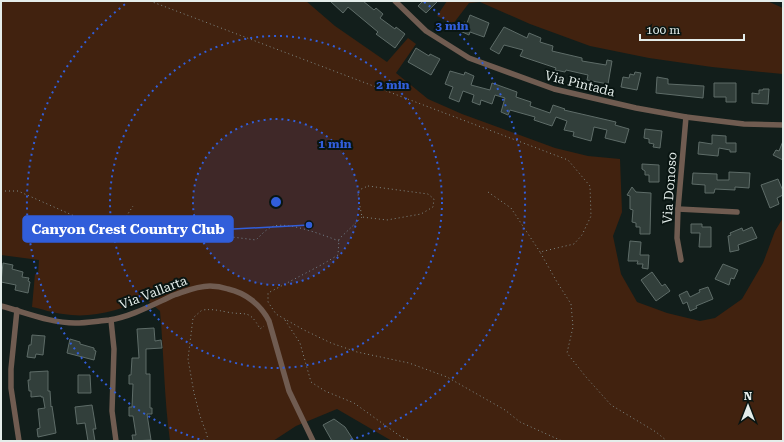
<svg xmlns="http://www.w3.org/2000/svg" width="784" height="442" font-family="'Roboto Serif',serif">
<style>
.green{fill:#41220f}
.building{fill:#323f3b;stroke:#5e6c68}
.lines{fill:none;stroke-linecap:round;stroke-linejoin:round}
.path{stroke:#808b88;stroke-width:1;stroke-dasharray:1 3;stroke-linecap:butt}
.minor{stroke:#705c51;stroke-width:5.5}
.ring{fill:none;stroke:#315eda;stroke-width:2;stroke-dasharray:2 4}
.labels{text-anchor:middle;stroke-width:4;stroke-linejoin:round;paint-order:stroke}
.street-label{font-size:13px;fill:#e4edea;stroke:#091512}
.centre{fill:#315eda;stroke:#091512;stroke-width:2}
.ring-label{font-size:12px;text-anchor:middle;font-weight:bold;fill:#315eda;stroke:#091512;stroke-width:4;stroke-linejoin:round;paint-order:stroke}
.leader{fill:none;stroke:#315eda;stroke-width:1.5}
.callout-dot{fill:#315eda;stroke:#091512;stroke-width:1.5}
.callout{fill:#315eda;stroke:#315eda;stroke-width:1.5}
.callout-label{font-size:14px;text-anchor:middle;font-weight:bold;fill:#fff}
</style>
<rect width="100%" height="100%" fill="#121e1b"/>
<g class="green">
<path d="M1 1H306L335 26 387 62 408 38 416 44 396 73 428 99 462 114 555 148 588 156 620 159 622 212 613 236 621 274 637 302 667 313 700 321 715 318 742 299 763 263 775 231 783 218V441H392L337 409 296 426 273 441H170C164 398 164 354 160 311L146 299C120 310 92 319 63 314 53 313 42 309 32 307L35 274H38L39 260 1 255Z"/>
<polygon points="447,1 767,1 783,8 783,74 712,67 649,58 590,46 530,24 480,2 469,3 453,24 437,16"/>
</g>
<g class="building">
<polygon points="330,1 363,1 374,10 376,8 383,14 380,18 395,29 396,27 405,34 395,48 376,34 378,32 348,7 343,13"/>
<polygon points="423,1 438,1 426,13 418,6"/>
<polygon points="470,15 489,23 484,37 470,32 469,35 460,31 464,22 467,23"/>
<polygon points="504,27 527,38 529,33 541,38 540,42 553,46 552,51 582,58 582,61 606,65 607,60 612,61 608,84 587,80 588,75 566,70 565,72 555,70 556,68 520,56 523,50 504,45 499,54 490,49"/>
<polygon points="416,48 429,56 430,54 440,59 431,75 408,62"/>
<polygon points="450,71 464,75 465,72 474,76 471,85 490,90 492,83 517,92 516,97 531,102 530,106 550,113 553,105 565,109 564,110 616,122 615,125 629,129 625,143 605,138 607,130 594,127 591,141 573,136 574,132 564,130 567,121 556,117 552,126 534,120 535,117 510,110 508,115 501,112 505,98 495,95 492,104 481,100 480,105 472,102 474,95 463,91 459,102 449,98 453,87 445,84"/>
<polygon points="635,72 641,73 637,90 621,87 623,77 629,78 630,74 634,75"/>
<polygon points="657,77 668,79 668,84 704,86 703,98 656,93"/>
<polygon points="714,83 736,83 736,102 726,102 726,97 714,97"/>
<polygon points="763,89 769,89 768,104 752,103 752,93 759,94 759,90 763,90"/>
<polygon points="645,129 662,131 660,148 653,147 654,144 649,143 649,139 644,138"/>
<polygon points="712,135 726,136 726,143 736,143 736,152 730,152 730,150 719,148 718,156 698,154 699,142 712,144"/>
<polygon points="783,141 783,160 773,155 776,150 779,151"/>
<polygon points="642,164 659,165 659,182 649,182 649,175 645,175 645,171 642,169"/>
<polygon points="729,172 750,173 749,188 735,187 735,190 715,189 714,193 705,193 705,185 692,184 693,173 717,174 717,180 729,180"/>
<polygon points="778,179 783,191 783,195 777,198 779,204 770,208 761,185"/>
<polygon points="632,187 636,192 651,193 650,234 640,234 640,227 636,227 636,223 632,222 633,210 630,209 630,196 627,195"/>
<polygon points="691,224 702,224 702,227 711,227 711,247 699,247 700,233 691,233"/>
<polygon points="752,227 757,238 738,245 739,250 730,252 728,236 731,235 730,233 742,228 743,231"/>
<polygon points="630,241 641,242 640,255 649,255 648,269 642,268 643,264 637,264 638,261 628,261"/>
<polygon points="3,263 13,265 12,269 23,272 22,277 29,278 28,281 30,282 28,293 15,290 16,285 1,282"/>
<polygon points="723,264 738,270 734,279 731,278 729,285 715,279"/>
<polygon points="652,272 662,286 665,284 670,291 656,301 641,280"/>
<polygon points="708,287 713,299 696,306 697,308 690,311 687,302 683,304 679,295 687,291 690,297 700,292 699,290"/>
<polygon points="154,328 155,341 161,340 162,348 146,349 146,374 150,374 150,408 152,408 152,414 147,414 151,440 133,441 132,435 136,435 133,416 129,416 129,407 132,407 133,384 129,384 129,375 131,375 132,358 139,358 137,329"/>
<polygon points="32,335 45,336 43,355 36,354 35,358 27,357 29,345 31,345"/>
<polygon points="70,339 80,342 80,344 94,348 94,350 96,351 94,360 67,353"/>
<polygon points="48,371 48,391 50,391 51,407 52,406 56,433 38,437 37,429 40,428 38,409 45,408 43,397 41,397 41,396 31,397 31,391 29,391 28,380 30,380 30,372"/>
<polygon points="78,375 90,375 91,393 78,393"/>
<polygon points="92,405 96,429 93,429 95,441 88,441 85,423 77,424 75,407"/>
<polygon points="334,419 345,427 354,441 332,441 323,425"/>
</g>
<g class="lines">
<g class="path">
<polyline points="150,1 568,160 590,186 591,216 582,235 574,244 540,252 557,282 571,304 573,327 567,353 586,377 611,405 656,432 667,441"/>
<polygon points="368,186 428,194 434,199 433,207 421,214 387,220 362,217 358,196 359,190"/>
<path d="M1 191H18L81 219 111 218 200 233 256 240C261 235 267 228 274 226 290 222 323 235 339 241"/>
<polyline points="488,192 511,208 540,252"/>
<polyline points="362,217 339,239 338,255 323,264 268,293 268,302 276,314 304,330 331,343 357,352 409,363 447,377 505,410 520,422 562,441"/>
<polyline points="124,220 133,206"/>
<polyline points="285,320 300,343 311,382 325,391 354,403 400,436 411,441"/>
<path d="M208 441 207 435 200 416 194 393 188 359 193 318 202 310C213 309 216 310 227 312 245 316 249 308 260 329L264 326"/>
</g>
<g class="minor">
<polyline points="395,1 426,31 469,58 554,89 636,108 686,117 744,124 783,125"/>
<polyline points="678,209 737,212"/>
<polyline points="681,260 677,238 678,209 686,117"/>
<path d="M1 306C25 312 50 323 75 323 86 323 98 321 109 320 131 317 154 304 174 295 186 291 197 286 210 286 216 286 222 287 228 289 246 293 261 305 269 321L289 391 313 441"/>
<polyline points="17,310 11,369 11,388 19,441"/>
<polyline points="111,320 114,349 112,411 116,441"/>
</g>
</g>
<circle cx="276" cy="202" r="83" fill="#315eda" fill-opacity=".12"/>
<g class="ring">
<circle cx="276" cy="202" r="83"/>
<circle cx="276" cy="202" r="166"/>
<path d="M205 441A249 249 0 0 1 128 2M424 2A249 249 0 0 1 347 441"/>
</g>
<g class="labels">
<g class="street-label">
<text transform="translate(580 83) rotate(14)" y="5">Via Pintada</text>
<text transform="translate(669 188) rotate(-86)" y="5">Via Donoso</text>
<text transform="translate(153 292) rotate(-21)" y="5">Via Vallarta</text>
</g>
</g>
<circle cx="276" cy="202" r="6" class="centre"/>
<g class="ring-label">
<text x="452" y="30">3 min</text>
<text x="393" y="89">2 min</text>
<text x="335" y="148">1 min</text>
</g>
<path class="leader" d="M309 225L233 229"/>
<circle class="callout-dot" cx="309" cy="225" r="4"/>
<rect class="callout" x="23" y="216" width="210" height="26" rx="4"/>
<g class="callout-label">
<text x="128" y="234">Canyon Crest Country Club</text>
</g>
<rect width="784" height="442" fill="none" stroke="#e4edea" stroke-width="4"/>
<g transform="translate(748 406)" stroke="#091512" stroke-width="3" paint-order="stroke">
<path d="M0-3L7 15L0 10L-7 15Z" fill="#e4edea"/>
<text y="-6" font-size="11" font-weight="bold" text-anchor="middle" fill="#e4edea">N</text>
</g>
<path d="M640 34v6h104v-6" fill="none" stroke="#e4edea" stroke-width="2"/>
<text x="646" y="34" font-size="12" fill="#e4edea" stroke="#091512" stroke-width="3" paint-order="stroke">100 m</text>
</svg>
